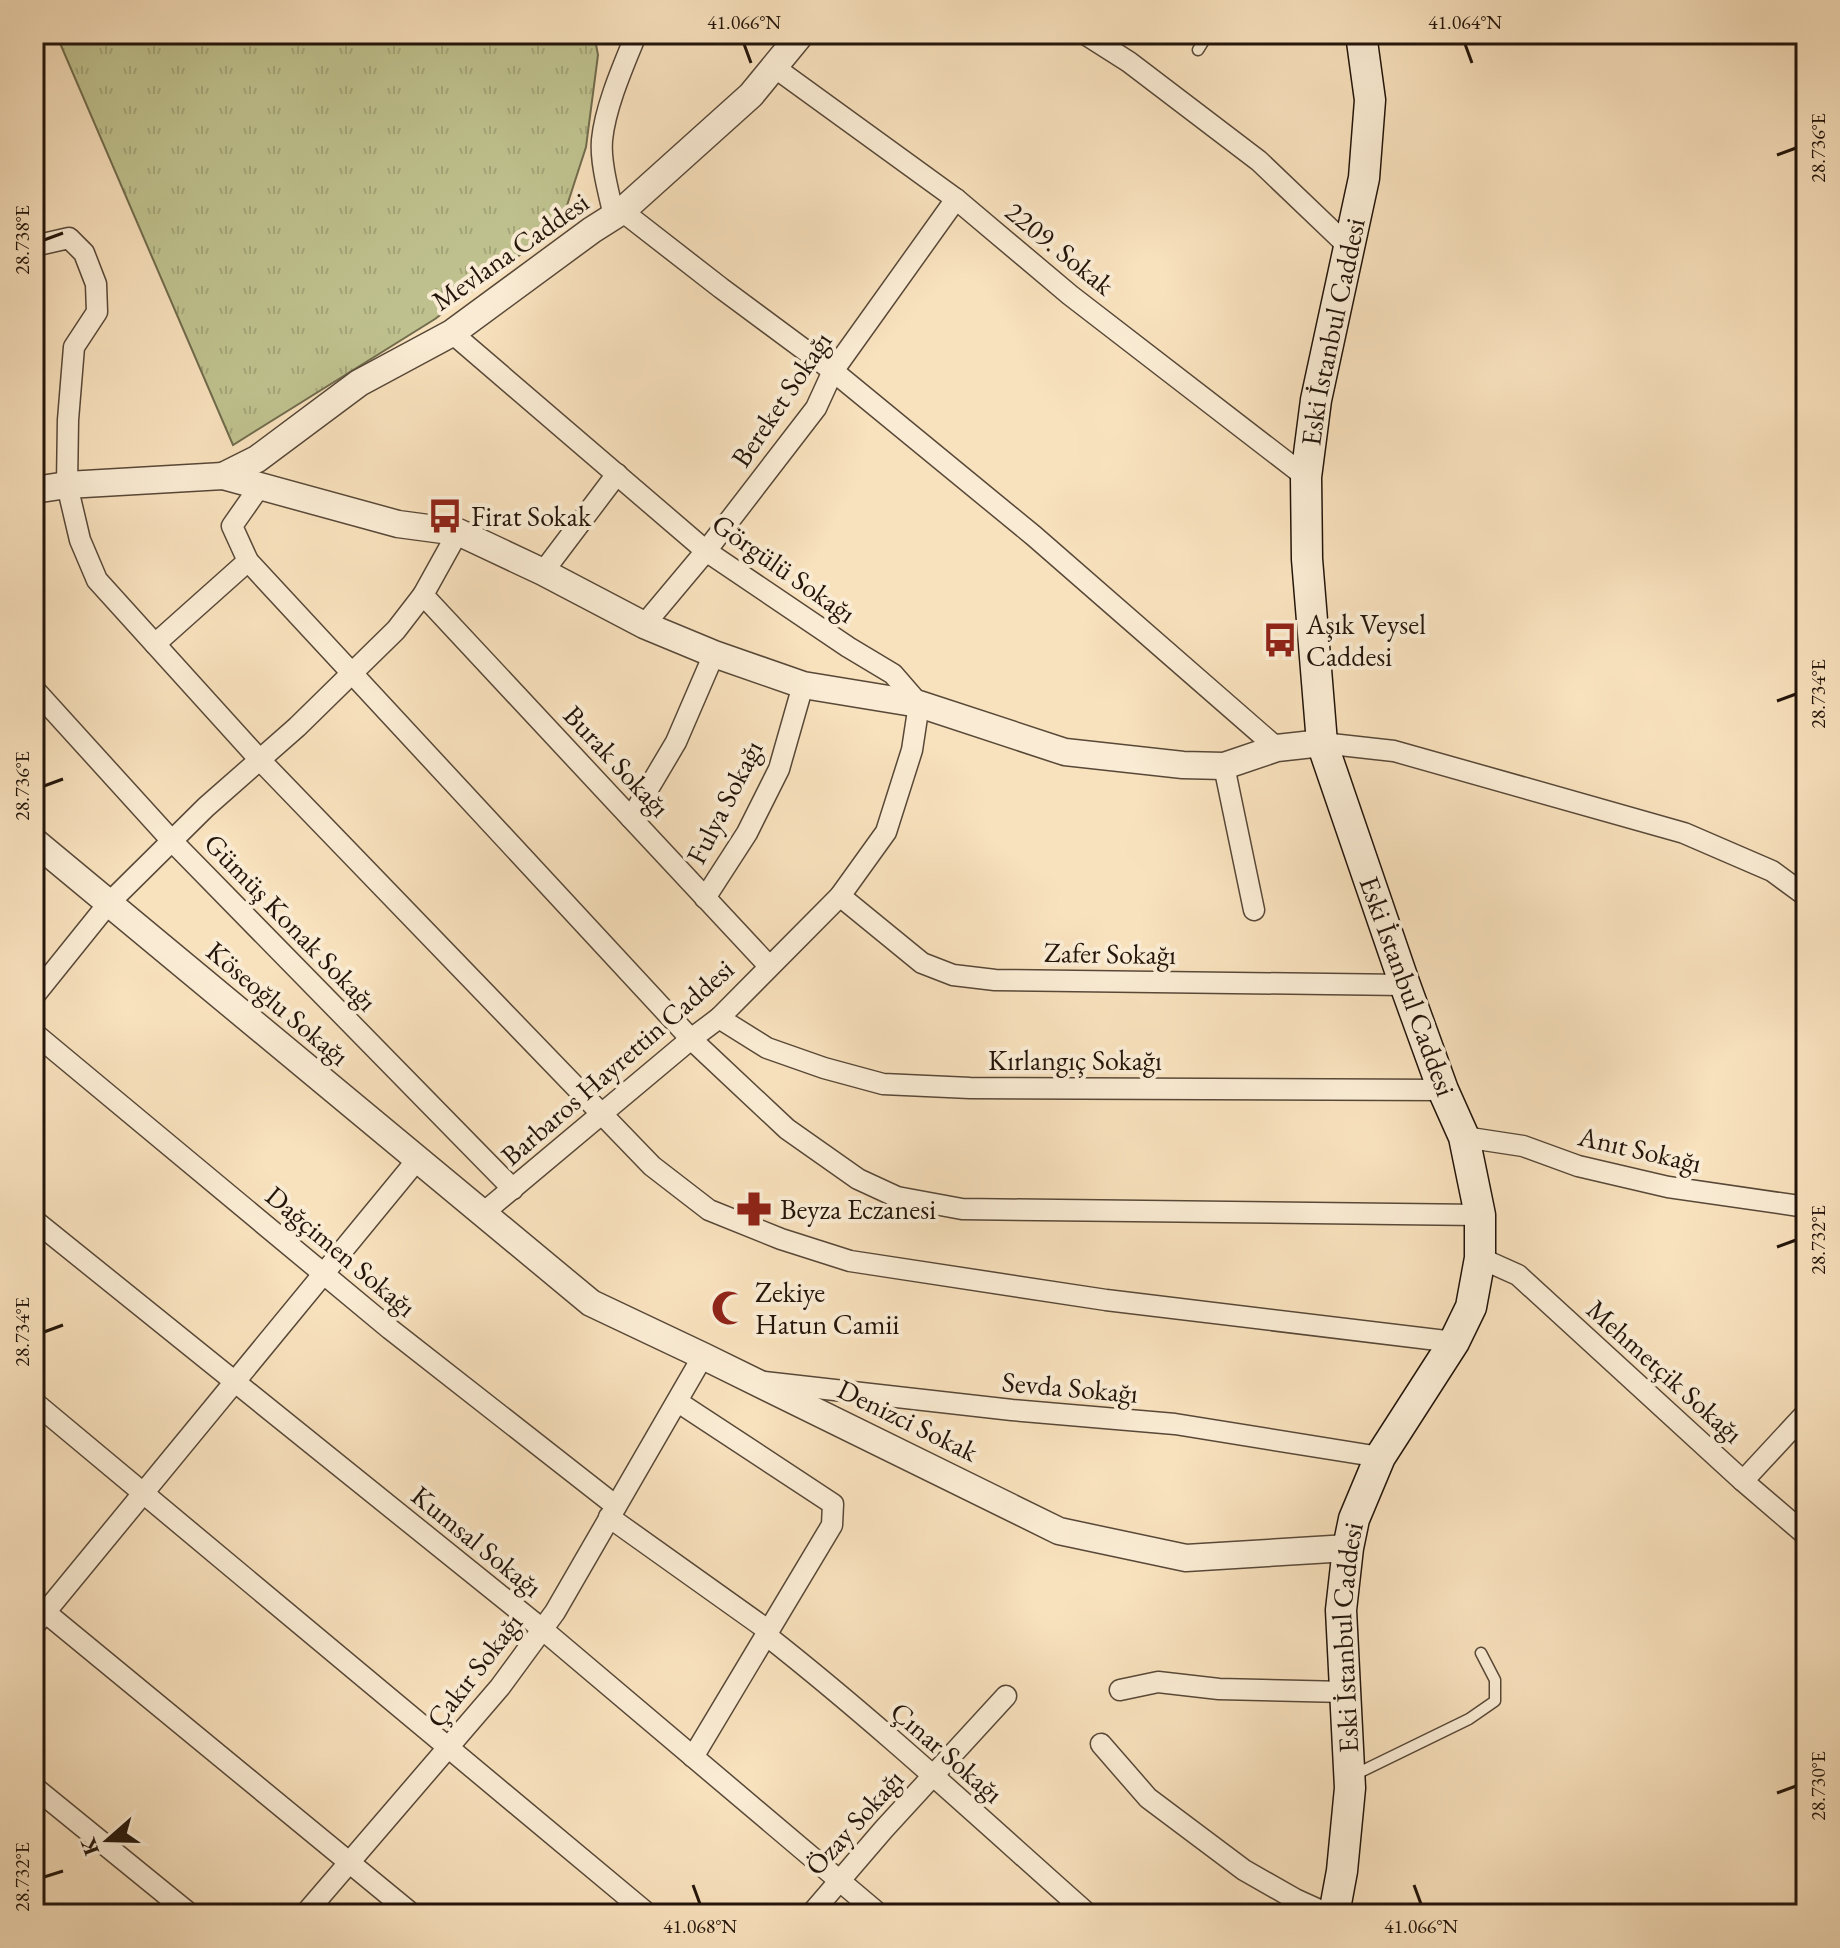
<svg xmlns="http://www.w3.org/2000/svg" width="1840" height="1948" font-family="'EB Garamond',serif">
<style>
.grass{fill:url(#grass-tufts);stroke:#716c4d;stroke-width:2}
.lines{fill:none;stroke-linecap:round;stroke-linejoin:round}
.service-casing{stroke:#584838;stroke-width:13}
.minor-casing{stroke:#584838;stroke-width:23}
.tertiary-casing{stroke:#584838;stroke-width:29}
.secondary-casing{stroke:#23150b;stroke-width:33}
.service{stroke:#faecd4;stroke-width:10}
.minor{stroke:#faecd4;stroke-width:20}
.tertiary{stroke:#faecd4;stroke-width:26}
.secondary{stroke:#faecd4;stroke-width:30}
.ticks{fill:none;stroke:#23150b;stroke-width:3}
.labels{text-anchor:middle;stroke-width:8;stroke-linejoin:round;paint-order:stroke}
.street-label{font-size:28px;fill:#23150b;stroke:#faecd4}
.poi-label{font-size:28px;fill:#23150b;stroke:#faecd4;text-anchor:start}
.neatline{fill:none;stroke:#23150b;stroke-width:3}
.ticks-label{font-size:20px;text-anchor:middle;fill:#23150b}
</style>
<defs>
<pattern id="grass-tufts" width="24" height="20" patternUnits="userSpaceOnUse" patternTransform="scale(2)"><rect width="24" height="20" fill="#bfc28f"/><path d="M3 7l-1-3M5 7V3M7 7l1-3M15 17l-1-3M17 17v-4M19 17l1-3" fill="none" stroke="#a4a67a"/></pattern>
</defs>
<rect width="100%" height="100%" fill="#f8e1bd"/>
<filter id="stains"><feTurbulence type="fractalNoise" baseFrequency=".0025" numOctaves="4"/><feColorMatrix values="0 0 0 0 .2 0 0 0 0 .09 0 0 0 0 .02 0 0 0 .5 -.17"/></filter>
<radialGradient id="worn" r=".72"><stop offset=".6" stop-color="#630" stop-opacity="0"/><stop offset="1" stop-color="#630" stop-opacity=".3"/></radialGradient>
<polygon class="grass" points="56,34 594,34 598,55 586,147 561,224 435,319 233,445"/>
<g class="lines">
<g class="service-casing">
<g id="service">
<polyline points="1198,50 1208,34"/>
<polyline points="1352,1776 1469,1719 1495,1701 1495,1680 1481,1653"/>
</g>
</g>
<g class="minor-casing">
<g id="minor">
<polyline points="1085,34 1129,62 1259,161 1349,247"/>
<polyline points="774,67 956,199 1070,295 1306,477"/>
<polyline points="622,211 721,288 833,371 1034,536 1277,748"/>
<path d="M614 216C609 194 600 162 602 140 605 109 621 71 633 42L632 34"/>
<polyline points="34,246 69,238 84,253 96,284 97,312 74,347 68,420 67,485 80,540 97,580 260,760 652,1166 709,1210 781,1239 850,1261 1106,1300 1454,1342"/>
<polyline points="452,333 706,551 848,647 893,674 919,704 912,750 886,832 840,896 719,1018 691,1039 482,1214"/>
<polyline points="260,486 232,526 248,561 691,1039 787,1129 858,1179 897,1197 962,1209 1480,1215"/>
<polyline points="543,572 617,474"/>
<polyline points="423,595 769,966"/>
<polyline points="644,625 706,551 816,408 833,371 956,199"/>
<polyline points="155,644 248,561"/>
<polyline points="34,689 172,841 513,1189"/>
<polyline points="1322,743 1394,751 1684,833 1772,871 1806,896"/>
<polyline points="1224,766 1254,910"/>
<polyline points="631,818 676,742 714,654"/>
<polyline points="840,896 922,963 953,975 995,980 1405,985"/>
<polyline points="705,898 747,833 779,769 803,685"/>
<polyline points="34,996 108,904 206,807 297,727 396,630 423,595 458,532"/>
<polyline points="719,1018 767,1048 824,1068 883,1084 970,1088 1443,1090"/>
<polyline points="34,1033 390,1329 616,1506"/>
<polyline points="1464,1137 1523,1146 1578,1166 1668,1187 1806,1207"/>
<polyline points="34,1220 542,1629 879,1914"/>
<polyline points="1480,1258 1518,1275 1743,1481 1806,1535"/>
<polyline points="764,1382 1012,1410 1175,1424 1380,1457"/>
<polyline points="34,1402 648,1914"/>
<polyline points="678,1402 833,1504 832,1525 693,1757"/>
<polyline points="1743,1481 1806,1413"/>
<polyline points="609,1517 769,1631"/>
<polyline points="34,1603 412,1914"/>
<polyline points="34,1626 417,1160"/>
<path d="M766 1635C878 1723 982 1820 1088 1914"/>
<polyline points="1120,1690 1158,1682 1219,1689 1345,1692"/>
<polyline points="1101,1744 1148,1798 1244,1870 1295,1899 1328,1914"/>
<polyline points="34,1787 190,1914"/>
<polyline points="305,1914 500,1687 555,1612 703,1356"/>
<polyline points="811,1914 884,1829 1006,1696"/>
</g>
</g>
<g class="tertiary-casing">
<g id="tertiary">
<polyline points="223,476 257,459 359,383 452,333 592,230 622,211 751,95 801,34"/>
<polyline points="34,490 67,485 223,476 398,524 458,532 543,572 644,625 714,654 803,685 919,704 1065,752 1183,765 1224,766 1277,748 1322,743"/>
<polyline points="34,841 591,1303 703,1356 1059,1531 1186,1558 1348,1548"/>
</g>
</g>
<g class="secondary-casing">
<g id="secondary">
<path id="s1" d="M1334 1914 1342 1871 1350 1788 1341 1610 1348 1548 1354 1519 1380 1457 1454 1342 1471 1307 1480 1258V1215L1464 1137 1443 1090 1405 985 1322 743 1307 559 1306 477 1316 400 1364 178 1370 100 1361 34"/>
</g>
</g>
<use href="#service" class="service"/>
<use href="#minor" class="minor"/>
<use href="#tertiary" class="tertiary"/>
<use href="#secondary" class="secondary"/>
</g>
<path class="ticks" d="M744 44 751 63M1465 44 1472 63M1777 155 1796 148M44 240 63 233M1777 701 1796 694M44 786 63 779M1777 1247 1796 1240M44 1332 63 1325M1777 1793 1796 1786M44 1877 63 1871M693 1885 700 1904M1414 1885 1421 1904"/>
<defs>
<g id="bus-bare" transform="scale(2.76)"><path d="M-5-6H5V4H4V6H2V4H-2V6H-4V4H-5ZM-3.5-4V0h7V-4ZM-3.5 1.2v1.5H-2V1.2ZM2 1.2v1.5H3.5V1.2Z" fill="#8f2418" stroke="#faecd4" stroke-width="2.5" paint-order="stroke"/></g>
<g id="pharmacy-bare" transform="scale(2.76)"><path d="M-2-6h4v4h4v4h-4v4h-4v-4h-4v-4h4Z" fill="#8f2418" stroke="#faecd4" stroke-width="2.5" paint-order="stroke"/></g>
<g id="mosque-bare" transform="scale(2.76)"><path d="M3.5-4.9A6 6 0 1 0 3.5 4.9A5 5 0 1 1 3.5-4.9Z" fill="#8f2418" stroke="#faecd4" stroke-width="2.5" paint-order="stroke"/></g>
</defs>
<g fill-rule="evenodd">
<use href="#bus-bare" x="445" y="516"/>
<use href="#bus-bare" x="1280" y="640"/>
<use href="#pharmacy-bare" x="754" y="1209"/>
<use href="#mosque-bare" x="729" y="1308"/>
</g>
<g class="labels">
<g class="street-label">
<text transform="translate(1060 248) rotate(39)" y="10">2209. Sokak</text>
<text transform="translate(510 251) rotate(-35)" y="10">Mevlana Caddesi</text>
<text dy="10" stroke="none"><textPath href="#s1" startOffset="1646">Eski İstanbul Caddesi</textPath></text>
<text transform="translate(781 399) rotate(-56)" y="10">Bereket Sokağı</text>
<text transform="translate(784 568) rotate(35)" y="10">Görgülü Sokağı</text>
<text transform="translate(617 761) rotate(47)" y="10">Burak Sokağı</text>
<text transform="translate(724 802) rotate(-63)" y="10">Fulya Sokağı</text>
<text transform="translate(291 922) rotate(46)" y="10">Gümüş Konak Sokağı</text>
<text transform="translate(1110 953) rotate(1)" y="10">Zafer Sokağı</text>
<text transform="translate(1408 986) rotate(70)" y="10">Eski İstanbul Caddesi</text>
<text transform="translate(278 1003) rotate(40)" y="10">Köseoğlu Sokağı</text>
<text x="1075" y="1070">Kırlangıç Sokağı</text>
<text transform="translate(617 1062) rotate(-41)" y="10">Barbaros Hayrettin Caddesi</text>
<text transform="translate(1640 1149) rotate(13)" y="10">Anıt Sokağı</text>
<text transform="translate(341 1251) rotate(40)" y="10">Dağçimen Sokağı</text>
<text transform="translate(1665 1371) rotate(42)" y="10">Mehmetçik Sokağı</text>
<text transform="translate(1070 1387) rotate(5)" y="10">Sevda Sokağı</text>
<text transform="translate(908 1420) rotate(26)" y="10">Denizci Sokak</text>
<text transform="translate(477 1541) rotate(39)" y="10">Kumsal Sokağı</text>
<text dy="10" stroke="none"><textPath href="#s1" startOffset="278">Eski İstanbul Caddesi</textPath></text>
<text transform="translate(474 1670) rotate(-52)" y="10">Çakır Sokağı</text>
<text transform="translate(947 1752) rotate(41)" y="10">Çınar Sokağı</text>
<text transform="translate(854 1822) rotate(-48)" y="10">Özay Sokağı</text>
</g>
<g class="poi-label">
<text x="471" y="526">Firat Sokak</text>
<text x="1306" y="634">Aşık Veysel<tspan x="1306" dy="32">Caddesi</tspan></text>
<text x="780" y="1219">Beyza Eczanesi</text>
<text x="755" y="1302">Zekiye<tspan x="755" dy="32">Hatun Camii</tspan></text>
</g>
</g>
<rect width="1840" height="1948" fill="none" stroke="#f8e1bd" stroke-width="88"/>
<g transform="translate(108 1840) rotate(250)" stroke="#faecd4" stroke-width="6" paint-order="stroke">
<path d="M0-6L14 30L0 20L-14 30Z" fill="#23150b"/>
<text y="-12" font-size="22" font-weight="bold" text-anchor="middle" fill="#23150b">K</text>
</g>
<rect x="44" y="44" width="1752" height="1860" class="neatline"/>
<g class="ticks-label">
<text x="744" y="29">41.066°N</text>
<text x="1465" y="29">41.064°N</text>
<text transform="translate(1818 148) rotate(-90)" y="7">28.736°E</text>
<text transform="translate(22 240) rotate(-90)" y="7">28.738°E</text>
<text transform="translate(1818 694) rotate(-90)" y="7">28.734°E</text>
<text transform="translate(22 786) rotate(-90)" y="7">28.736°E</text>
<text transform="translate(1818 1240) rotate(-90)" y="7">28.732°E</text>
<text transform="translate(22 1332) rotate(-90)" y="7">28.734°E</text>
<text transform="translate(1818 1786) rotate(-90)" y="7">28.730°E</text>
<text transform="translate(22 1877) rotate(-90)" y="7">28.732°E</text>
<text x="700" y="1933">41.068°N</text>
<text x="1421" y="1933">41.066°N</text>
</g>
<rect width="100%" height="100%" filter="url(#stains)"/>
<rect width="100%" height="100%" fill="url(#worn)"/>
</svg>
